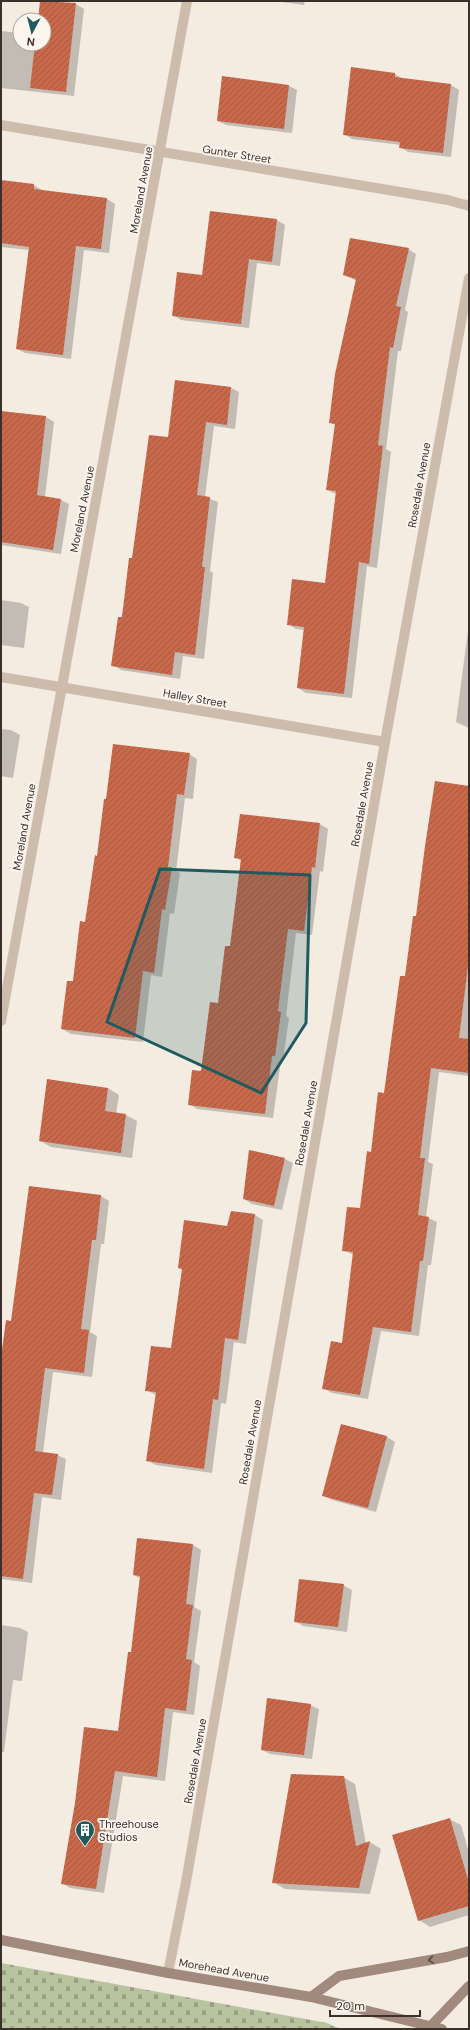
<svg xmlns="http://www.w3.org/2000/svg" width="470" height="2030" font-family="'DM Sans',sans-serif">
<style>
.cemetery{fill:url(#cemetery-stones)}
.shadow{fill:#0003}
.building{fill:url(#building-hatch)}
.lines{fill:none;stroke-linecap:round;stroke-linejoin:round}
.street{stroke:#cdbbac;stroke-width:10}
.secondary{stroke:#a18a7d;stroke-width:10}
.oneway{stroke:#544640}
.marked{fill:#1f5a5e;fill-opacity:0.2;stroke:#1f5a5e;stroke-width:3;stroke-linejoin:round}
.labels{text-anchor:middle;stroke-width:4;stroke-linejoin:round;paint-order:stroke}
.street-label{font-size:11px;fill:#3b302b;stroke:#fbf5ee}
.poi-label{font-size:11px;fill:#3b302b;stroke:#fbf5ee;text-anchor:start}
</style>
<defs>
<pattern id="cemetery-stones" width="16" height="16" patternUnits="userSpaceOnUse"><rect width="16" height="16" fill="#b8c4a0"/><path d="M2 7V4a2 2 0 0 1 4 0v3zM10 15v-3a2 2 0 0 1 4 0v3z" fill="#97a083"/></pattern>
<pattern id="building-hatch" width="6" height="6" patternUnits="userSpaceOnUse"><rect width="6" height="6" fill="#c8694b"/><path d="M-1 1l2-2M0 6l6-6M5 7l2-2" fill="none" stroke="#a4573f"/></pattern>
</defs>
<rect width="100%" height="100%" fill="#f4ebe1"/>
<polygon class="cemetery" points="1,1963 327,2023 341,2029 1,2029"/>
<g class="shadow">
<polygon points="41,1 76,4 84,9 74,96 1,88 1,31 20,33 20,44 44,44 44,20 39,20"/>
<polygon points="274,1 305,1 304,5"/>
<polygon points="395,74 403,79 451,85 459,90 451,157 408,152 400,147 401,145 352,139 344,134"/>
<polygon points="289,86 297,90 292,133 226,125 218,121"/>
<polygon points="1,181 34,185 42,190 42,191 107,199 115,204 109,253 84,250 71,359 25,353 17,349 29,250 1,247"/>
<polygon points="211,212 277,220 285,225 280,266 257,263 249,328 181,320 173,315 203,276"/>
<polygon points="408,249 416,254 405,310 408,312 401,351 398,351 386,449 391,452 377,568 367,566 352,698 306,693 298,688 305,630 296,629 288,624 326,584 336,494 327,490 335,425 330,422 357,281 344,275"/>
<polygon points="231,388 239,392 235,429 214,426 205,497 218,502 210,571 213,573 204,659 183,656 180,679 121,670 112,665 133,559 169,438"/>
<polygon points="1,412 46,417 54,422 45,497 61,500 69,504 61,554 1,545"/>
<polygon points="1,600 21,603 29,607 24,648 1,645"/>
<polygon points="469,623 469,728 456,722"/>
<polygon points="1,729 11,730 20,735 13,778 1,776"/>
<polygon points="189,754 197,759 193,799 185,798 176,871 180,873 174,914 170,913 162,977 151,975 143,1042 71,1034 62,1029 86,923 98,857"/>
<polygon points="469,787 469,1076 439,1072 428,1162 433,1164 426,1217 437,1222 431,1265 428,1265 419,1336 381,1331 368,1399 332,1393 323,1388 343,1344 354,1255 343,1250 361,1209 371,1153 385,1094 417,918"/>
<polygon points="241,815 320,824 328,829 323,872 320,871 312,935 296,933 286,1016 289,1018 283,1060 281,1060 273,1118 197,1109 189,1104 202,1072 219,1004 231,947 241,861 236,857"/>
<polygon points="108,1088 119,1095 116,1114 126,1115 137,1121 132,1158 51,1147 40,1141"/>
<polygon points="250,1151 285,1159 293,1163 282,1210 252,1204 244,1199"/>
<polygon points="30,1187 101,1196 109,1201 104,1244 101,1244 90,1332 97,1336 92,1377 53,1372 43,1453 57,1455 66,1459 61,1500 42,1497 32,1583 1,1579 1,1365 12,1322"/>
<polygon points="255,1215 263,1220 246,1344 234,1342 226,1404 221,1403 212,1473 156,1465 148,1461 156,1395 146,1390 172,1349 183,1270 179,1268 228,1227"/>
<polygon points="342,1425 387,1437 395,1442 376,1512 332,1500 323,1495"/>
<polygon points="138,1539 193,1545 201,1550 194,1607 201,1611 194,1662 200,1666 194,1715 173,1712 165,1781 123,1776 104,1893 70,1888 62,1883 119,1733 132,1653 141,1579 134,1575"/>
<polygon points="343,1585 352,1590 347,1632 303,1626 295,1621"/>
<polygon points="1,1625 20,1628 28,1632 22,1681 13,1680 4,1752 1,1752"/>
<polygon points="310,1705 319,1709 312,1759 270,1754 262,1750"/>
<polygon points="343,1777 355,1784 366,1844 370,1842 381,1849 370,1894 285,1889 273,1882"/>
<polygon points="449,1819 461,1825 469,1853 469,1915 430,1927 419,1920"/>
</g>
<g class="building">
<polygon points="40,1 76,3 66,92 30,88 35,44 44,44 44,20 38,20"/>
<polygon points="351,67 395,73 395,77 451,84 443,153 399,148 400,142 343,135"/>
<polygon points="222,76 289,85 284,129 217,121"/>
<polygon points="1,180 34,184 34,189 107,198 101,249 76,246 63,355 16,349 29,247 1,243"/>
<polygon points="210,211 277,219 272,262 249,259 241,324 172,316 177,272 202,275"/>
<polygon points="350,238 409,248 396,306 401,307 393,348 390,347 378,445 383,446 369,564 359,562 344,694 297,688 304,627 287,625 292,579 325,583 336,491 326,490 335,424 329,423 335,374 356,279 343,275"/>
<polygon points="175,380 231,387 227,425 206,422 197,495 210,497 202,567 205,567 195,655 175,652 172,675 111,666 118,617 122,617 129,558 132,558 149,435 168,437"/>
<polygon points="1,411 46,416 37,495 61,499 53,550 1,542"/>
<polygon points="113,744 190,753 184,795 177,794 168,867 172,867 165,910 162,909 154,973 143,971 135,1038 61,1029 67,981 73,981 80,921 85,922 95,855 97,856 104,799 106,799"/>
<polygon points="435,781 469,786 469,958 459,1038 469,1039 469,1073 431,1068 420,1158 425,1158 418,1215 429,1217 423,1261 420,1261 411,1332 373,1327 360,1395 322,1389 331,1341 342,1343 353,1252 342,1251 347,1207 360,1208 367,1151 371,1152 378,1092 384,1093 400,976 405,976 413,916 416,916 425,846"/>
<polygon points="240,814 320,823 315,868 312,867 304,931 288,929 278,1011 281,1012 275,1056 272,1056 265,1114 188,1105 192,1070 201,1071 210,1002 218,1003 225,946 230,946 241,859 234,858"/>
<polygon points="47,1079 108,1088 105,1111 126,1114 121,1153 39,1141"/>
<polygon points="249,1150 285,1158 274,1206 243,1199"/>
<polygon points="29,1186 101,1195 96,1240 92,1240 81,1329 89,1330 84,1373 45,1368 35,1451 58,1454 52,1495 34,1493 23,1579 1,1576 1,1357 6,1320 11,1321"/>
<polygon points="231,1211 255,1214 238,1340 225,1338 218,1400 213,1399 204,1469 146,1461 156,1392 145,1391 151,1346 171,1348 182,1269 178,1268 184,1220 227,1226"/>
<polygon points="341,1424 387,1436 368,1508 322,1496"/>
<polygon points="137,1538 193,1544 186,1604 193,1605 186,1659 192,1660 186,1711 165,1708 157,1777 115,1771 96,1889 61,1884 75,1803 84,1727 118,1731 128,1652 131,1652 140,1576 133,1575"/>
<polygon points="299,1579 344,1584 338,1627 294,1622"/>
<polygon points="267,1698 311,1704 304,1755 261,1750"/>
<polygon points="291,1774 344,1776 356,1846 370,1841 359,1888 272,1883"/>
<polygon points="450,1818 469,1883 469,1906 418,1921 392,1835"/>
</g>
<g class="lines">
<g class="street">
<polyline points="1,125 448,200 469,206"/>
<polyline points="1,677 385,742"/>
<polyline points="1,1021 187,1"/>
<polyline points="168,1973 186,1882 385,742 469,278"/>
</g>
<g class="secondary">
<polyline points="1,1940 168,1973 311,1997 442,2029"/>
<polyline points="311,1997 339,1976 447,1957 469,1951"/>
<polyline points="428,2029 469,1986"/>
</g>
</g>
<defs><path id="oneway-chevron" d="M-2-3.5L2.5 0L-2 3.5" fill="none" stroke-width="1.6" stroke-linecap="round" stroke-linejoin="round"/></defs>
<use class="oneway" href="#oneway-chevron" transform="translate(431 1960) rotate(171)"/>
<path class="marked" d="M160 869 310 875 306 1023 261 1093 107 1022Z"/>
<defs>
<g id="building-pin" transform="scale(1)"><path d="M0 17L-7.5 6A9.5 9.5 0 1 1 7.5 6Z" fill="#1f5a5e" stroke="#fbf5ee"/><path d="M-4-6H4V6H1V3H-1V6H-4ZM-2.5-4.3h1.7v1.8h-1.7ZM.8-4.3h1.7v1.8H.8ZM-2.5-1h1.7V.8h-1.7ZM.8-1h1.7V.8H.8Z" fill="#fff"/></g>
</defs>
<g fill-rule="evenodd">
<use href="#building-pin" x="85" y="1830"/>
</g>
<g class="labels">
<g class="street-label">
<text transform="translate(237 154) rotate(9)" y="4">Gunter Street</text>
<text transform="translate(141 190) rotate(-80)" y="4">Moreland Avenue</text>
<text transform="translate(419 485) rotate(-80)" y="4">Rosedale Avenue</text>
<text transform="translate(82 509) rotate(-79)" y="4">Moreland Avenue</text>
<text transform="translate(195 698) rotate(10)" y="4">Halley Street</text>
<text transform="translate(362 804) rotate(-80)" y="4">Rosedale Avenue</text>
<text transform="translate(24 827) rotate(-80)" y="4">Moreland Avenue</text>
<text transform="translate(306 1123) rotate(-80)" y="4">Rosedale Avenue</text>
<text transform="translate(250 1442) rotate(-80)" y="4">Rosedale Avenue</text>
<text transform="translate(195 1761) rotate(-80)" y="4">Rosedale Avenue</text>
<text transform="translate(224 1970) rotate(10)" y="4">Morehead Avenue</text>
</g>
<g class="poi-label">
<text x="99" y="1828">Threehouse<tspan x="99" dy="13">Studios</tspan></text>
</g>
</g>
<rect width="470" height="2030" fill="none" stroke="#3b302b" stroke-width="4"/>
<g transform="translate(32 32) rotate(187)"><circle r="19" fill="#fbf5ee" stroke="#aea6a0"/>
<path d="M0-3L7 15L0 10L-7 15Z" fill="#1f5a5e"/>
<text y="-6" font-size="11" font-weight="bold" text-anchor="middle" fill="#3b302b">N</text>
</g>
<path d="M330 2010v6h90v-6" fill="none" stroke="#3b302b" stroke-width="2"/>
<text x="336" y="2010" font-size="12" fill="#3b302b" stroke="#fbf5ee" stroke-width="3" paint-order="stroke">20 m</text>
</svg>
